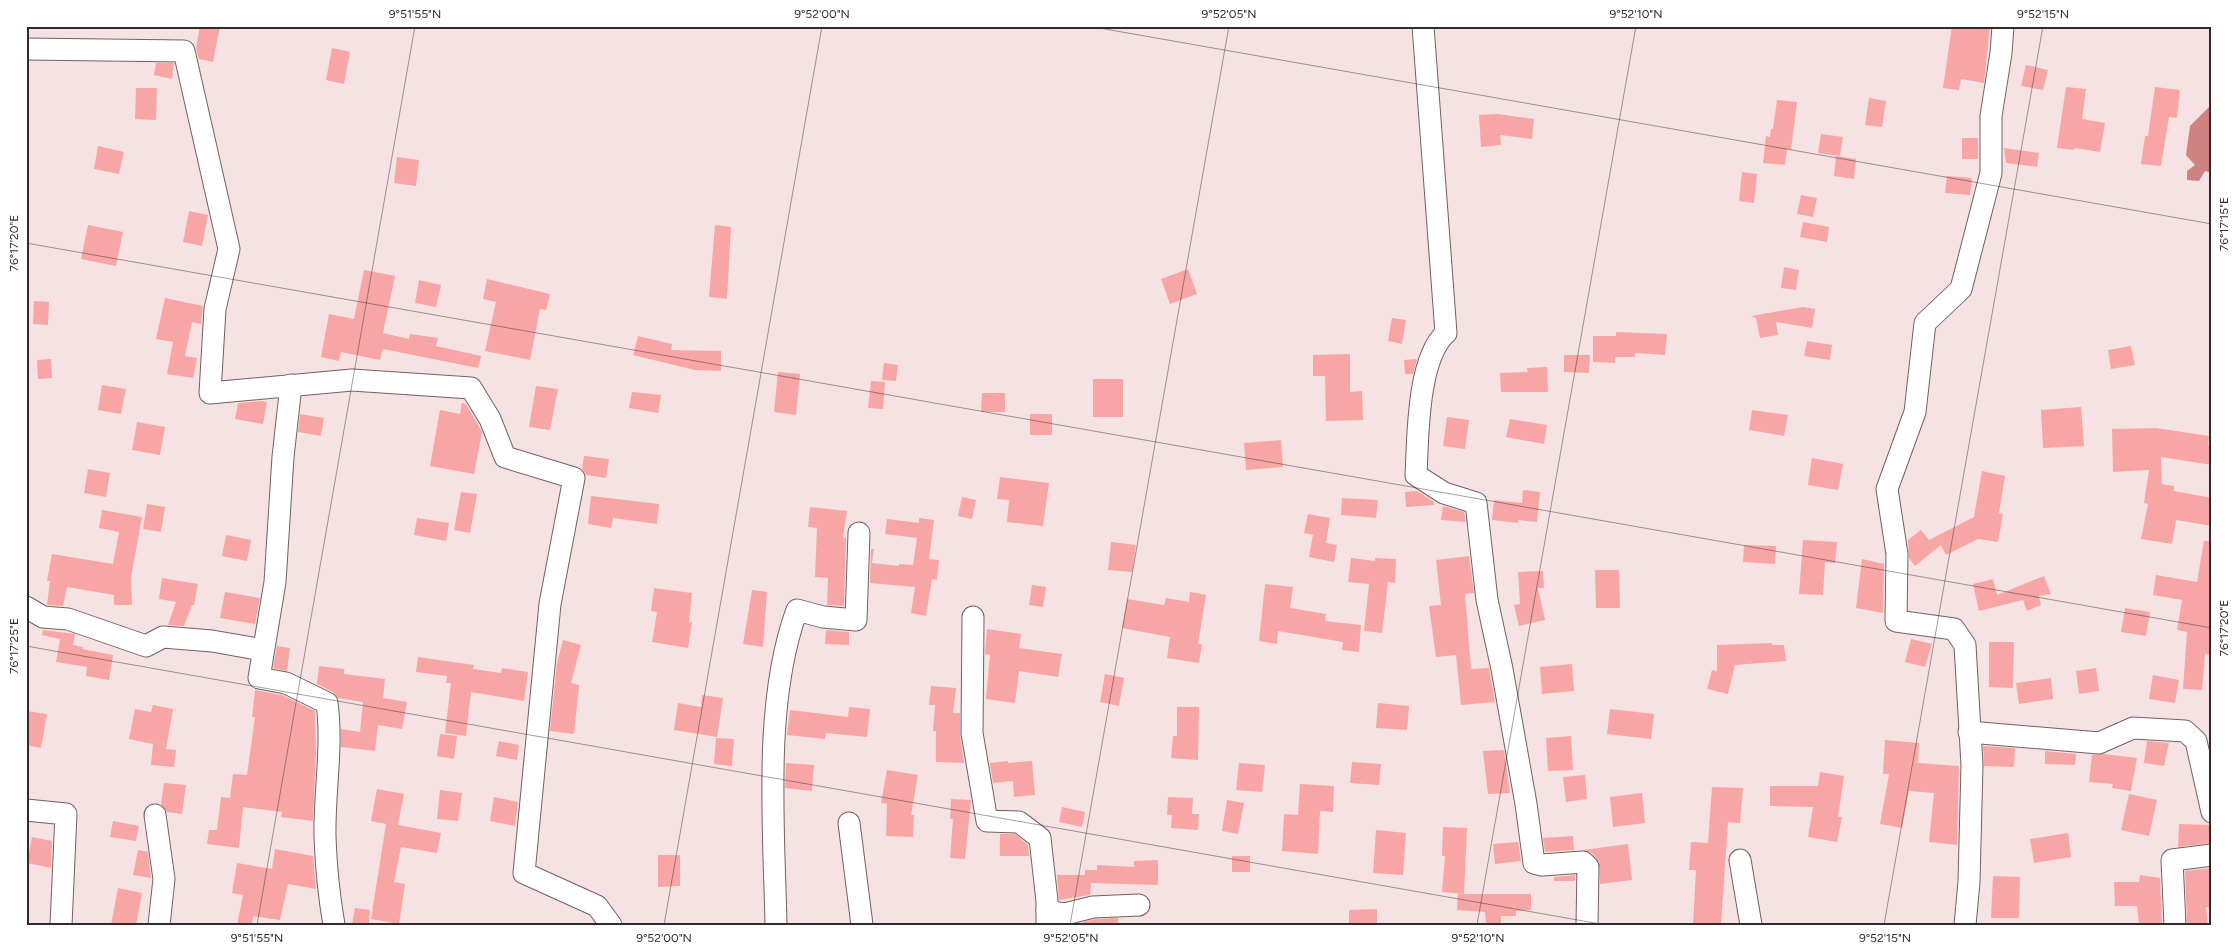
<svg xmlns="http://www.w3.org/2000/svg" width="2238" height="951" font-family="Figtree,sans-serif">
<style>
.water{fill:#d08181}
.building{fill:#f8a6a5}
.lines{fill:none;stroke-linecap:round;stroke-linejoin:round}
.minor-casing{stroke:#726161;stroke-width:23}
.minor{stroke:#fff;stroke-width:21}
.ticks{fill:none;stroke:#312a2a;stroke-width:1;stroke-opacity:0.45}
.neatline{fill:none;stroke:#312a2a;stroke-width:2}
.ticks-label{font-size:12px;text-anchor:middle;fill:#312a2a}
</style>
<rect width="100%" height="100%" fill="#f6e2e2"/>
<polygon class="water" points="2209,107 2212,109 2212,173 2205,171 2199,181 2187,180 2187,171 2195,165 2186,155 2190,126"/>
<g class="building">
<polygon points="200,26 220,26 213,62 199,59 196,48"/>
<polygon points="1952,26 1990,26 1984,83 1961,79 1959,90 1943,88"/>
<polygon points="332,48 350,52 344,84 326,80"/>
<polygon points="156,63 174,63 172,79 154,75"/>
<polygon points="2026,65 2048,70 2043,90 2021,86"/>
<polygon points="2066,87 2086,89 2082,119 2105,123 2100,152 2075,148 2074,150 2057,148"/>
<polygon points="2155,87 2180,90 2177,118 2169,117 2161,166 2141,164 2145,136 2148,136"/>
<polygon points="136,88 157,88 156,120 135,119"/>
<polygon points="1869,98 1886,101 1882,127 1865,125"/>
<polygon points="1777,100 1797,102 1791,150 1787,149 1785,165 1763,163 1766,136 1770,137 1771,129 1773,129"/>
<polygon points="1498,114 1534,119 1532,139 1500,135 1501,145 1481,147 1479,115"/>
<polygon points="1821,134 1843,137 1840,156 1818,153"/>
<rect x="1962" y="138" width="16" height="21"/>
<polygon points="98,146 124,152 119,174 94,169"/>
<polygon points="2004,148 2039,153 2037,167 2006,163"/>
<polygon points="1836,156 1856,159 1854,179 1834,176"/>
<polygon points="397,157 419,160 416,186 394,183"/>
<polygon points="1742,172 1757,174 1754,203 1739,201"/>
<polygon points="1947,176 1972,178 1970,195 1945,193"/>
<polygon points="1801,195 1817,198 1813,217 1797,214"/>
<polygon points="189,211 208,215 202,246 183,242"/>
<polygon points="1803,222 1829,227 1827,242 1800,237"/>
<polygon points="88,225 123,232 116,266 81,259"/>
<polygon points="715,225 731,227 727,299 709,297"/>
<polygon points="1784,267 1799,270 1796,290 1781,288"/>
<polygon points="1188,269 1197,294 1170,304 1161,279"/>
<polygon points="364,270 395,276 383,333 409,339 410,334 438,338 436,346 481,356 478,368 383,349 380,360 341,352 339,361 321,357 329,314 354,319"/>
<polygon points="487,279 550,294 546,310 540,309 530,360 485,351 496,302 483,299"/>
<polygon points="419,280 441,285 436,307 415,303"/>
<polygon points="165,298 203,306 201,324 192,322 185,356 197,358 193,378 167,374 173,342 156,339"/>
<polygon points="34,301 49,302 48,325 33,324"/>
<polygon points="1803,307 1815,309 1812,328 1776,322 1778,335 1760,338 1756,318 1751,316"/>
<polygon points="1392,318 1406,320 1402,344 1388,341"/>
<polygon points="1616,332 1667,334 1665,355 1635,353 1635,357 1615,357 1615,363 1593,362 1593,336 1616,336"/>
<polygon points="638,336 672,344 671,350 721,351 721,371 695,370 633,355"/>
<polygon points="1807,341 1832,345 1830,360 1804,356"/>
<polygon points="2131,346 2135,365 2111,369 2108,350"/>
<polygon points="1350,354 1350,392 1362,391 1363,420 1326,421 1325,376 1313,376 1313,355"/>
<polygon points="1564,355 1590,355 1589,373 1564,372"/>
<polygon points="51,359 52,378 38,379 37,360"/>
<polygon points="1417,359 1413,374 1405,374 1404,360"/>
<polygon points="884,363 898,365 896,381 882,380"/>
<polygon points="1547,367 1548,392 1501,392 1500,373 1528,372 1527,368"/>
<polygon points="778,372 800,374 796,415 774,412"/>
<rect x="1093" y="379" width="30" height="38"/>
<polygon points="871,381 885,382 883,409 868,408"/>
<polygon points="102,385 126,389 121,414 98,410"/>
<polygon points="536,386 558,389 550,430 529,427"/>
<polygon points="632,392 661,395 658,413 629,408"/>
<polygon points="982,393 1005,393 1005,412 981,412"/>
<polygon points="262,401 267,402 263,424 235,419 238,403"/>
<polygon points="462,403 466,404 482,432 474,474 430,466 440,410 460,414"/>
<polygon points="2081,407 2084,446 2043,448 2041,410"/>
<polygon points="1752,410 1788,415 1784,436 1749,430"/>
<polygon points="300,414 324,418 321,436 298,432"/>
<rect x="1030" y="414" width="22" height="21"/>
<polygon points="1447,417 1469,420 1465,449 1443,446"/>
<polygon points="1510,419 1547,425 1544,444 1506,437"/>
<polygon points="137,422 165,427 160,455 132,450"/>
<polygon points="2156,428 2209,436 2208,445 2212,445 2212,465 2161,457 2162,484 2174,486 2174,491 2212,498 2212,526 2176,520 2172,544 2141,539 2148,504 2144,503 2149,470 2113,472 2112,429"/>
<polygon points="1281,440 1283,467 1246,470 1244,443"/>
<polygon points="584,456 609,459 606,478 586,475 582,469"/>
<polygon points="1812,458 1843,464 1838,490 1808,485"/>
<polygon points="88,469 110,473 106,497 84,493"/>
<polygon points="1982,471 2005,476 1999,513 2003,514 1998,542 1978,539 1946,555 1941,545 1915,566 1909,558 1908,540 1921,530 1929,540 1974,517"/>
<polygon points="1000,477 1049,483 1043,526 1007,522 1009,500 997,499"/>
<polygon points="1523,490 1540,492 1537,522 1518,520 1518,523 1492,520 1494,500 1522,503"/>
<polygon points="1417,491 1434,502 1434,505 1406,507 1405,492"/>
<polygon points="461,492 477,494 470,533 454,530"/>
<polygon points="591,496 659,504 657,524 613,518 611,528 588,524"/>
<polygon points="962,497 976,500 972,519 958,516"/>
<polygon points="1342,498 1378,500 1376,518 1341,515"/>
<polygon points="147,504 165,507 161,532 143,529"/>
<polygon points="1443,506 1464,512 1466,522 1441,520"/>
<polygon points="810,507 847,511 843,538 846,538 844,606 827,605 828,578 815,577 817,528 808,527"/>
<polygon points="102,510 142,517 131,577 132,605 114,605 114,595 67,587 63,606 47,605 50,581 47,581 52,554 113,564 119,532 99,528"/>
<polygon points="1308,514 1330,518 1326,543 1337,545 1334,562 1309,557 1313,535 1304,533"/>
<polygon points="417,518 449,523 446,541 414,535"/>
<polygon points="919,518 934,520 929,559 939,560 937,580 932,579 926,616 911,613 915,587 870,583 871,549 874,549 872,563 899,566 899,564 913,565 917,538 885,534 887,519 919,523"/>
<polygon points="226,535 251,540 247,561 222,556"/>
<polygon points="1803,540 1837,542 1835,563 1825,562 1823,595 1799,594"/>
<polygon points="2204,541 2212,541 2212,655 2205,654 2202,690 2183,689 2187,632 2177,630 2182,600 2153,595 2156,575 2197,582"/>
<polygon points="1111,542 1136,545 1132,572 1108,570"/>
<polygon points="1744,545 1776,546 1775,564 1743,562"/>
<polygon points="1469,556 1474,593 1465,594 1471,669 1489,668 1495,702 1461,705 1456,655 1436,657 1429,606 1441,605 1436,560"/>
<polygon points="1351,558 1375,561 1375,558 1396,559 1395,583 1388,582 1382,633 1364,631 1369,584 1348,582"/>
<polygon points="1862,559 1884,564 1883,613 1856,608"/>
<polygon points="1595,570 1619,570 1620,608 1596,608"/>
<polygon points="1543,571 1544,588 1538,588 1545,620 1519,626 1514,605 1520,604 1518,572"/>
<polygon points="2044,576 2051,594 2039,596 2041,605 2027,611 2023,600 1979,611 1973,584 1993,579 1997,595"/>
<polygon points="162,578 198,584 194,605 192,605 184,626 168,625 176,602 159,599"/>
<polygon points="1265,584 1293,587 1290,608 1326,614 1325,621 1361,625 1359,652 1342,650 1343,642 1278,631 1277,644 1259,641"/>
<polygon points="1032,585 1046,587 1043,607 1029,605"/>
<polygon points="654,588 692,593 689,622 692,622 688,648 652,642 657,612 651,611"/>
<polygon points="752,590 767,592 763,647 743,644"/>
<polygon points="225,592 260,598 255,624 220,618"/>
<polygon points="1190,592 1206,595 1198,644 1202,644 1199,663 1167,658 1170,637 1122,628 1127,599 1164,605 1166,598 1189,602"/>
<polygon points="2125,608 2150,612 2146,636 2121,632"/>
<polygon points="987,629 1021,634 1019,648 1062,654 1058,677 1019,671 1015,703 986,699 990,655 985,654"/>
<polygon points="43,630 75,634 73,645 83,647 82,649 113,655 109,680 86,676 87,667 56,662 60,639 42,635"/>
<polygon points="826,630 849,632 849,645 825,644"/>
<polygon points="1911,639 1932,644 1925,667 1905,662"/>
<polygon points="563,640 581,645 571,683 579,685 574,734 550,731 557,663"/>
<polygon points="1989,642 2014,642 2013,688 1989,687"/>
<polygon points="1772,643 1772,645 1784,645 1786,661 1735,665 1728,694 1707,689 1712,670 1717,671 1717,645"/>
<polygon points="277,646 290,648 287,671 273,668"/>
<polygon points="418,657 474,665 473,669 501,673 502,668 528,672 524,701 471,692 466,736 445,733 451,683 446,683 447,676 416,672"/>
<polygon points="1572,664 1574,691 1542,694 1540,667"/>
<polygon points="319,666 344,669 344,674 385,679 383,698 407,702 402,729 378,725 375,751 341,747 341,729 360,732 363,702 338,698 333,692 317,684"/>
<polygon points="2096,668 2099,691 2079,694 2076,671"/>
<polygon points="1105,674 1124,678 1119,706 1100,702"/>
<polygon points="2153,675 2179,680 2175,703 2149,699"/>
<polygon points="2051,678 2053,699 2019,704 2016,683"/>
<polygon points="931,686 956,688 953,713 960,713 960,735 964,763 936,762 936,731 933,731 935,705 929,705"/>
<polygon points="255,690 282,695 315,711 316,752 313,821 281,817 282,812 243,807 239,848 207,844 209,830 217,830 221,797 230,798 233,774 247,775 255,717 252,717"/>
<polygon points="702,695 723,698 717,737 674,730 678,703 701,707"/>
<polygon points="1378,703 1409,706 1407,730 1376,728"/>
<polygon points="153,705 173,709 166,749 176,750 174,767 151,765 153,744 129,739 135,709 151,712"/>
<polygon points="849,707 870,709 867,737 826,733 825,739 787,735 790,710 848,717"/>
<polygon points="1177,707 1199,707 1198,760 1171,758 1173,736 1177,736"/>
<polygon points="1610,709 1654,714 1651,739 1607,734"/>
<polygon points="26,711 47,714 41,748 26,745"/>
<polygon points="440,734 457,736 454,759 437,756"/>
<polygon points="1571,736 1573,770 1548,771 1546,738"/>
<polygon points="716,738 734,739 732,766 714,764"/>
<polygon points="1885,740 1919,743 1918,763 1959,766 1957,845 1929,842 1934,793 1909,791 1902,828 1880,824 1889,774 1883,774"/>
<polygon points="499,741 519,745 517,760 496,756"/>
<polygon points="2147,741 2169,743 2164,766 2144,763"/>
<polygon points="1983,746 2015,748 2014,767 1984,766"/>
<polygon points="1504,750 1510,793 1488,794 1483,751"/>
<polygon points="2045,751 2076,754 2075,765 2045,764"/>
<polygon points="2104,754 2137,758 2131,791 2112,788 2113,784 2089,782 2092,755"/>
<polygon points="1008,761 1008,763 1032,761 1035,795 1014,797 1013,781 993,783 990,763"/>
<polygon points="1352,762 1381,764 1379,785 1350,783"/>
<polygon points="786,763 814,765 812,791 785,788"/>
<polygon points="1239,763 1265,765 1262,792 1236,790"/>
<polygon points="887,770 918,775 911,815 914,815 913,837 886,836 887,804 881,803"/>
<polygon points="1820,772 1844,776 1838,817 1842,817 1837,842 1808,837 1813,807 1770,806 1770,786 1818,786"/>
<polygon points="1585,775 1587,799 1566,802 1563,777"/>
<polygon points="164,783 186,785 182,814 167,812 161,804"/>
<polygon points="1300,784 1334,786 1333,812 1320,811 1318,854 1282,851 1284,814 1298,815"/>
<polygon points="1712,787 1743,788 1740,823 1728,822 1721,925 1693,925 1696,870 1689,870 1691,842 1708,843"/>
<polygon points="377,789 404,794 398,825 441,833 437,853 401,847 394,882 405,884 399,924 371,919 386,824 371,821"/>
<polygon points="440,790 462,793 458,821 437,819"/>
<polygon points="1642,793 1645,823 1613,827 1610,797"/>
<polygon points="2129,794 2157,800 2149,836 2121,830"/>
<polygon points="494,797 518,802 515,826 490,821"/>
<polygon points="1168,797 1193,798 1192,814 1199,814 1198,830 1171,828 1172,815 1167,815"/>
<polygon points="951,799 971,800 965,859 950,858 953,819 950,819"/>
<polygon points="1227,800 1244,803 1238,834 1222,831"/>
<polygon points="1062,807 1085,812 1082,827 1059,822"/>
<polygon points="113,821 139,826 136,841 110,837"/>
<polygon points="2179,824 2210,825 2212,843 2178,847"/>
<polygon points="1443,827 1467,828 1464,894 1442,892 1445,856 1442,856"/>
<polygon points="1376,830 1406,833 1403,875 1373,873"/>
<polygon points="2068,833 2071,857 2034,863 2030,839"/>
<polygon points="1000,834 1015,834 1028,845 1029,856 1000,856"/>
<polygon points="1573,836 1574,850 1545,852 1543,838"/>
<polygon points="32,837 52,841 51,868 27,863"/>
<polygon points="1518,842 1521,861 1495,864 1493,844"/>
<polygon points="1628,844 1632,880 1600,884 1599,862 1592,853 1583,850"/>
<polygon points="275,849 313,856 316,889 288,884 280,920 253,916 252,925 237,925 243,895 232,893 237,863 272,869"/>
<polygon points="138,850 148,852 151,878 133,875"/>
<polygon points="658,855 680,855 680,886 658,887"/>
<rect x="1232" y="856" width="18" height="16"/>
<polygon points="1158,860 1158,885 1091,883 1090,895 1059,900 1057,875 1085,875 1085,870 1097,870 1097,865 1134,867 1134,861"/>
<polygon points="2212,868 2212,908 2206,907 2208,925 2187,925 2185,871"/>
<polygon points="1575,875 1575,881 1554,881 1554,877"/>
<polygon points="2140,875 2160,878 2162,925 2139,925 2137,906 2115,906 2114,882 2139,882"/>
<polygon points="1993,876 2020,877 2019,918 1991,918"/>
<polygon points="118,888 142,893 136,925 111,925"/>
<polygon points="1458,894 1531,894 1531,910 1516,911 1516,916 1501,916 1501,925 1486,925 1485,912 1457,910"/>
<polygon points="355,908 370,910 369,925 352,925"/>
<polygon points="1377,909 1377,925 1349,925 1349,910"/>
<polygon points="1118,918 1118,925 1083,925 1083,922 1095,919"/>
</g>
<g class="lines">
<g class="minor-casing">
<g id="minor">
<path d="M1423 26 1446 333C1417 359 1418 438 1416 475L1444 493 1476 503 1487 600 1502 669 1526 804 1534 863 1542 865 1583 862 1588 867 1587 925"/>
<polyline points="26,49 184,51 229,249 215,309 210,393 352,380 471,388 490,419 505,457 574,478 550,604 524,873 597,906 611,925"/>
<path d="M291 385 283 457 275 582 259 678 286 683 327 703C333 747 324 792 325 837 326 866 329 896 334 925"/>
<polyline points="26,607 43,617 68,619 146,646 163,637 212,641 263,650"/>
<polyline points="973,617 972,733 987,821 1019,822 1040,838 1047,901 1047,925"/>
<polyline points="1969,732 2099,743 2133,728 2185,731 2196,741 2212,812"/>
<polyline points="26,810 66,814 61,925"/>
<polyline points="155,815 164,879 159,925"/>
<polyline points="849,823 862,925"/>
<polyline points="1740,860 1751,925"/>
<polyline points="1047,911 1065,914 1093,907 1139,905"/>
<path d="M776 925C774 827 763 702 797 610L823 617 856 620 859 533"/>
<polyline points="1965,925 1969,882 1972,765 1965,645 1954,629 1896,621 1897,554 1887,489 1915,412 1925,323 1961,289 1991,173 1991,116 2001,53 2003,26"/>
<polyline points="2175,925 2172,860 2212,855"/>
</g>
</g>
<use href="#minor" class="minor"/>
</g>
<path class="ticks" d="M1088 26 2212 224M26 243 2212 628M26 646 1606 925M257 925 415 26M664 925 822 26M1070 925 1229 26M1477 925 1636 26M1884 925 2043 26"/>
<rect width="2238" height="951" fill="none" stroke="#ffffff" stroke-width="55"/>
<rect x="28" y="28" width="2182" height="896" class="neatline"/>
<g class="ticks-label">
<text x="415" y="18">9°51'55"N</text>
<text x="822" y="18">9°52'00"N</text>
<text x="1229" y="18">9°52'05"N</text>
<text x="1636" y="18">9°52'10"N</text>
<text x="2043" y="18">9°52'15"N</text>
<text transform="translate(2224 224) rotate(-90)" y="4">76°17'15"E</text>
<text transform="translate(14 243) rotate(-90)" y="4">76°17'20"E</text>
<text transform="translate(2224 628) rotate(-90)" y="4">76°17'20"E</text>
<text transform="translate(14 646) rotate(-90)" y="4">76°17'25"E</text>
<text x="257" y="942">9°51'55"N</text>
<text x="664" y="942">9°52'00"N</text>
<text x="1071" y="942">9°52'05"N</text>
<text x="1478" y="942">9°52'10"N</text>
<text x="1885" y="942">9°52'15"N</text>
</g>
</svg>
